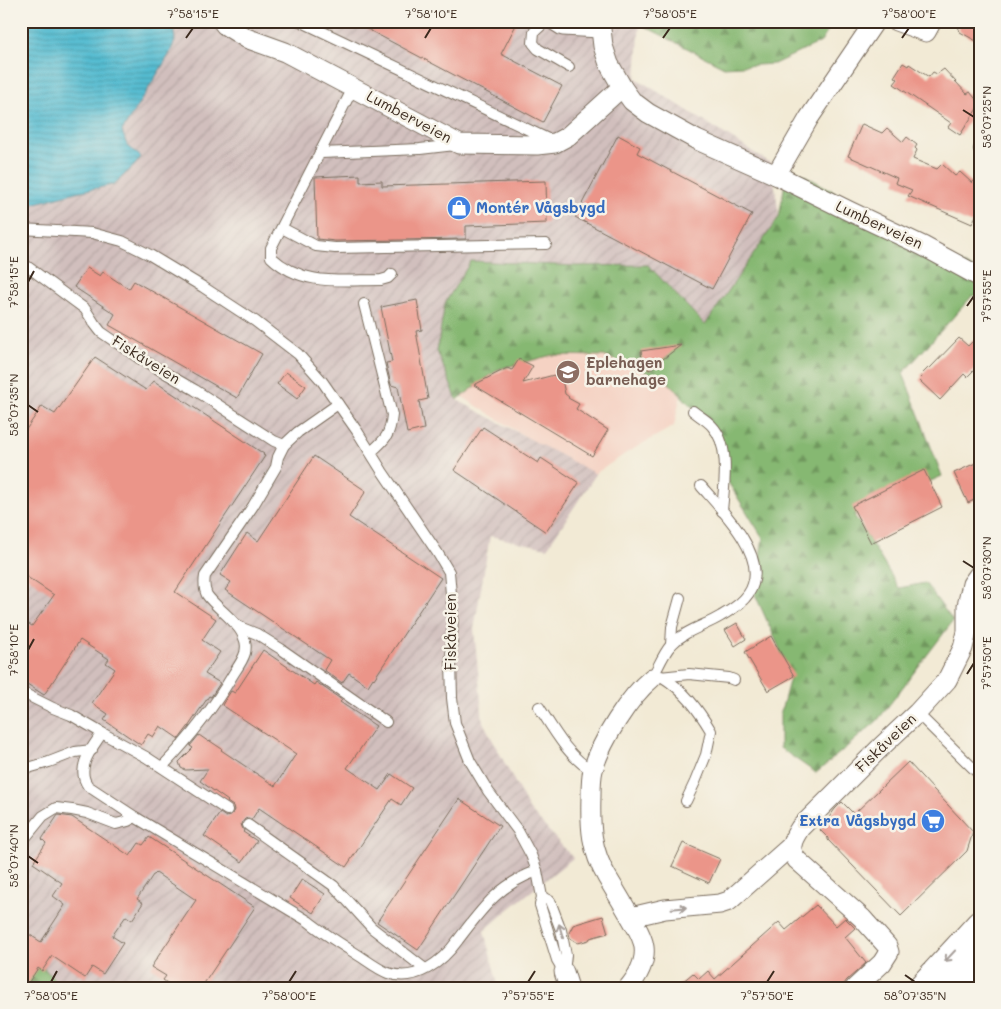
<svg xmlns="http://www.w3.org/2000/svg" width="1001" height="1009" font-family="Mali,sans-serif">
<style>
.built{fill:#f5d2c3}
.industrial{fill:url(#industrial-furrows)}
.forest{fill:url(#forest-firs);stroke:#607148}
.water{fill:url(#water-rules);stroke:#487378}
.building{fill:#eb9589}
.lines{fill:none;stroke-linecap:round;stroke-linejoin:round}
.lane-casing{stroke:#7b6d5e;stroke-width:12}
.street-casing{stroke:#7b6d5e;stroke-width:21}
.primary-casing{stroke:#7b6d5e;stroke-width:30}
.lane{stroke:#fff;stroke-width:10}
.street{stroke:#fff;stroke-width:19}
.primary{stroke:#fff;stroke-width:28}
.oneway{stroke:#a79f9a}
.ticks{fill:none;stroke:#3b2a1e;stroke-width:2}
.labels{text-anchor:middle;stroke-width:5;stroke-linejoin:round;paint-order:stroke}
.street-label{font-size:15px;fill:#3b2a1e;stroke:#f7f3e8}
.shop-label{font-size:15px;font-weight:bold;fill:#366cbe;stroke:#f7f3e8;text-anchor:start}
.education-label{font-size:15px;font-weight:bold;fill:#785e54;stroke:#f7f3e8;text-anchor:start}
.neatline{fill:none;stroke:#3b2a1e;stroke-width:2}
.ticks-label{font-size:12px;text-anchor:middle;fill:#3b2a1e}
</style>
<defs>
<pattern id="industrial-furrows" width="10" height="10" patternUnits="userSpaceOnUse" patternTransform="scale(1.25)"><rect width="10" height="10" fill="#d1bfbd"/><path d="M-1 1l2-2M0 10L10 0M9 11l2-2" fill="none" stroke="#b4a4a2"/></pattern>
<pattern id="forest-firs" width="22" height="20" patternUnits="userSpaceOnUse" patternTransform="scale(1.25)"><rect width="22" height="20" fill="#86b872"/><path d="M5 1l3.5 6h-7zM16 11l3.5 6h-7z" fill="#6f965d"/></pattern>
<pattern id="water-rules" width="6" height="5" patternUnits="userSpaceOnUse" patternTransform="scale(1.25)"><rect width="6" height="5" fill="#54bcd1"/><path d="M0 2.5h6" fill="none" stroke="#4799a9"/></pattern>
</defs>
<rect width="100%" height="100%" fill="#f7f3e8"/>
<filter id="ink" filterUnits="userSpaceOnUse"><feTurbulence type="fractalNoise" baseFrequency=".02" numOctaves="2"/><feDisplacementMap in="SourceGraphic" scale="10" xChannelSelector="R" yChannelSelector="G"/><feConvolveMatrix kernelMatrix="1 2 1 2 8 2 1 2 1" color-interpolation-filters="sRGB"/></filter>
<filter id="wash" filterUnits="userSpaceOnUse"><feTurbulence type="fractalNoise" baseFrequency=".0096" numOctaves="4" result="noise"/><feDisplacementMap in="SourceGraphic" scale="20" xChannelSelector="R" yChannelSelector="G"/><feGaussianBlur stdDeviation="1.12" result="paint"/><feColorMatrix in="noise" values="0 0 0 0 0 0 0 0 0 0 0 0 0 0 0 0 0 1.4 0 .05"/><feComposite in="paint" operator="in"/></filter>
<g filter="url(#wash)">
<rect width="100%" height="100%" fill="#f2ead5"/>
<polygon class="built" points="558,269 690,353 674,426 628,452 590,477 453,391 438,274"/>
<polygon class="industrial" points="173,21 640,21 636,78 772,164 779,217 705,325 648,265 576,266 457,400 596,474 547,548 490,536 474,629 483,722 529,809 573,858 509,909 484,931 499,988 62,988 41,965 21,980 21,210 29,205 76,192 113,185 141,157 127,145 122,131 169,55 175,41"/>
<g class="forest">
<polygon points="640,21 834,21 821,42 774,64 724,67 640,24"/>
<polygon points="788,166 980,273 980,301 973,295 903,373 942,476 854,515 899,588 925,583 953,621 877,721 816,773 780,748 780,715 791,674 754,592 763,538 728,482 708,423 666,380 604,356 552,355 499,369 457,400 437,351 445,303 471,261 576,266 648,265 705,325 779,217"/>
<polygon points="41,965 62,988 21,988 21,980"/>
</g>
<polygon class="water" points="21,21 173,21 175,41 169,55 122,131 127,145 141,157 134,166 113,185 76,192 29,205 21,210"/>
<g id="blocks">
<g class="building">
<polygon points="352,21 518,21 501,54 562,86 543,122"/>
<polygon points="956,21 980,21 980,43 960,32"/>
<polygon points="903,63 908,66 909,64 929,77 933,72 937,74 944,69 967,94 970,92 980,104 960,135 948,127 951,123 894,84 898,79 894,77"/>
<polygon points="862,124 882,133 887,128 903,142 907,137 917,145 915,148 917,150 913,159 937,169 942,164 955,176 960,172 972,183 980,175 980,207 972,224 908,196 912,190 895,183 897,178 848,156"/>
<polygon points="618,135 640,147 637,153 752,214 712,289 575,217"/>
<polygon points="360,175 360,182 382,181 382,186 546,181 547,223 466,226 466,239 335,241 317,239 315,177"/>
<polygon points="87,268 100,276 103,272 129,289 134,281 262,354 237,398 109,325 115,314 74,287"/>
<polygon points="417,300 422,330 416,331 428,399 419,401 424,429 407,433 398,387 391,385 386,363 392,362 381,307"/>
<polygon points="980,334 980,364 967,377 964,374 940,400 919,380 922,377 921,375 929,367 930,368 959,338 968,346"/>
<polygon points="681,345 649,370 642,361 641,351"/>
<polygon points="95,357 146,390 154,381 264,454 263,455 265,456 175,592 216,619 202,640 220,652 205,674 220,683 211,697 209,696 188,727 179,739 160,726 153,737 148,734 141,745 104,720 108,714 92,703 115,669 106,663 109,659 80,640 44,695 21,680 21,619 32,626 54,595 21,573 21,437 42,406 55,414"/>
<polygon points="519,359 533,366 523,383 554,375 555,377 562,379 565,394 569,397 568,398 579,404 576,409 608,430 592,456 474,385 507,368 512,370"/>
<polygon points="286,372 306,386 297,399 277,384"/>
<polygon points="483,427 538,463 541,458 579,483 546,532 454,470"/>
<polygon points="314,456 366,491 349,517 441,578 374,679 373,678 368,686 349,673 342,683 324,670 330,660 225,590 231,582 220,575 247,533 258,541"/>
<polygon points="980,461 980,497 968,503 954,473"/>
<polygon points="924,470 942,507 871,543 852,506"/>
<polygon points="737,623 746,639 735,646 725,630"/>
<polygon points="771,636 794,676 768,691 745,652"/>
<polygon points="263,650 314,685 316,682 342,700 340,702 376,726 347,768 380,790 391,774 412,788 401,805 392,799 346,867 259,808 252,819 248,818 245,819 241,824 242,827 244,831 243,832 257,841 242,862 204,836 220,813 226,817 230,816 232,814 234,810 233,806 227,802 228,801 200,781 208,769 185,770 181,768 179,762 193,748 190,746 199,735 209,742 210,741 222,749 221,750 275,786 296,754 222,705 231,691 235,693"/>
<polygon points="908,762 973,832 967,851 901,916 828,840 828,838 820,830 835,809 842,802 854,814"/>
<polygon points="459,799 500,826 418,950 377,922"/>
<polygon points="58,815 72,817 130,856 139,843 143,845 149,837 255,907 201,988 174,988 163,980 166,976 151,967 196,900 156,873 154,875 153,875 137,899 143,903 132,920 126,916 112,936 123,943 103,974 92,967 85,978 52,956 42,971 38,968 25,988 21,988 21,929 41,942 65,905 53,896 62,883 33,863 46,843 42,839"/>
<polygon points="683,843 720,859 709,883 672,866"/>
<polygon points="302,879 325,894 313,913 290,898"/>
<polygon points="816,905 836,926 845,918 855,928 845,937 866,963 847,980 844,984 844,988 675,988 693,973 699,979 708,971 715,979 779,922 786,930"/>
<polygon points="603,916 608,933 590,938 589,940 578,943 570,938 569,933 573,925"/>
</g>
</g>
</g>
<g filter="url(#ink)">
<use href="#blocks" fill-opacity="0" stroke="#7b6d5e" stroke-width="1"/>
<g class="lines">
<g class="lane-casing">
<g id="lane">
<polyline points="300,21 550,140"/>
<polyline points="546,21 534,32 533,43 538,49 569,67"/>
<path d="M353 88 271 248V257C303 287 341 280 381 280L388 278 392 274"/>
<polyline points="979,149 980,147"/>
<polyline points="321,153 420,149 455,145"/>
<polyline points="282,228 316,246 335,248 546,244"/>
<polyline points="21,229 92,233 122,241 150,255 203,287 255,321 298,354 322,381 357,431 382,471 437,552 449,572 453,615 451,661 452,698 455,723 470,761 488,791 518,831 531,855 537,871 542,897 540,905 557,960 564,972"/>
<polyline points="21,260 24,264 85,309 94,323 101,332 139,358 195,390 274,441 284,445"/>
<path d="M364 304 392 415C390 435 386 439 371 452"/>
<path d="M693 411C699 416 707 420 712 426 731 446 724 485 722 511"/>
<polyline points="237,626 257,634 281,649 386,722"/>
<polyline points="671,645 672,627 680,598"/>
<path d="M661 676C684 690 698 709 711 731L706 755 695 782 686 801"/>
<polyline points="660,677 689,674 729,678 734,680"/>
<path d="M652 678C658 668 663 654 671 645 685 630 705 626 721 616 733 609 749 599 753 584 764 552 721 509 701 486"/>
<path d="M21 692 53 708 71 715 102 733C92 748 75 768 88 786L135 817"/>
<path d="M539 707C553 729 569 758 593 771"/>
<polyline points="917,713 980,775"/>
<polyline points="102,733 146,757 227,810"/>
<path d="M162 767C191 737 213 709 234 673 238 667 243 660 245 653 246 649 246 642 244 638 239 622 216 608 207 595 204 589 204 582 205 576L253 506 276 467 278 457 284 445 298 432 338 404"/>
<polyline points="21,770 49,762 75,752 92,750"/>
<polyline points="248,825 334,886 372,928 425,969"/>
<path d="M21 843 43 816 56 808 72 810 87 813 116 824 128 821 135 817 308 921C323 933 339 943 355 953 365 959 377 969 388 973 416 983 443 961 458 940 482 909 498 885 537 871"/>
<polyline points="542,897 550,901 561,930 566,955 564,972"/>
</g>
</g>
<g class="street-casing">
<g id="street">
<polyline points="222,21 225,25 246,38 285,52 459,144 537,145 555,143 568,136 622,87"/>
<polyline points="555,21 563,26 600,28"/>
<polyline points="600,21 603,46 609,64 622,87 632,101 648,113 697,140 776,175 849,211 923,246 980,277"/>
<polyline points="896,21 926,32 932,21"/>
<polyline points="776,175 809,118 875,21"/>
<polyline points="631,917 665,909 720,904 729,901 792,845"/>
<polyline points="564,972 569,988"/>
<path d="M628 988C637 977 646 962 644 947 643 938 638 930 634 923 625 907 616 892 607 877 591 850 590 827 591 796 591 788 591 778 593 770 601 741 629 697 652 678"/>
<path d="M855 988 882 963 889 952 887 946 862 918 797 860C787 847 793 840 800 828L881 747 917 713 947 680 963 648 967 632V606L972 584 980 573"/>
</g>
</g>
<g class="primary-casing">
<g id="primary">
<polyline points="922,988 980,925"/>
<polyline points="952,988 980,958"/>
</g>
</g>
<use href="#lane" class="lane"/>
<use href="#street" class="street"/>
<use href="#primary" class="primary"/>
</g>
<defs><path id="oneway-shaft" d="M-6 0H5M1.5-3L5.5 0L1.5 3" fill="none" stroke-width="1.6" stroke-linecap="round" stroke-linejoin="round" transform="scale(1.25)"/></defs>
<g class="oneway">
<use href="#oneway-shaft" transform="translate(679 908) rotate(-5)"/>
<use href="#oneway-shaft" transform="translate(561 931) rotate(-106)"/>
<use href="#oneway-shaft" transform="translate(950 956) rotate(133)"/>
</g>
</g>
<path class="ticks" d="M186 38 193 28M425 38 431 28M663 38 670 28M902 38 909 28M963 110 974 117M28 282 34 271M967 306 974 296M28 405 38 412M963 561 974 568M28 650 34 639M967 674 974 663M28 856 38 863M905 975 915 982M51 982 57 971M289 982 296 971M528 982 535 971M767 982 774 971"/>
<defs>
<g id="shop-disc" transform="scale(1.25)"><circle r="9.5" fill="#3f7fe0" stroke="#f7f3e8"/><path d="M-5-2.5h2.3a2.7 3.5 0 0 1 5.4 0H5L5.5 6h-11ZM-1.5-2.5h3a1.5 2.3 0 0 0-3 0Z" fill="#fff"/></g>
<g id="school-disc" transform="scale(1.25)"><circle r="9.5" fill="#8d6e63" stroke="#f7f3e8"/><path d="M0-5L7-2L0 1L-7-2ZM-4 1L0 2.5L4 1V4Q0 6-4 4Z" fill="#fff"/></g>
<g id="supermarket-disc" transform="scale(1.25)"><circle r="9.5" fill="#3f7fe0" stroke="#f7f3e8"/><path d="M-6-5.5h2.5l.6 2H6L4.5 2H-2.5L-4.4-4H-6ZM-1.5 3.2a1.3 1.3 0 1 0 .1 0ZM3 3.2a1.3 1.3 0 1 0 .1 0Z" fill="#fff"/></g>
</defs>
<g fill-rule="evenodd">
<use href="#shop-disc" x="459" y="208"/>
<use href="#school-disc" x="568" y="372"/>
<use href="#supermarket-disc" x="933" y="821"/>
</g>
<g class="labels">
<g class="street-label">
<text transform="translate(409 117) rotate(28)" y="5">Lumberveien</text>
<text transform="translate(879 225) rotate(25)" y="5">Lumberveien</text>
<text transform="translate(146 360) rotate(32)" y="5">Fiskåveien</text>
<text transform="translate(451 632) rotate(-90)" y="5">Fiskåveien</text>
<text transform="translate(886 743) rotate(-44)" y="5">Fiskåveien</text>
</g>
<g class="shop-label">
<text x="476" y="213">Montér Vågsbygd</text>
<text x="916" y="826" text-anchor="end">Extra Vågsbygd</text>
</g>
<g class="education-label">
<text x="586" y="368">Eplehagen<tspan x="586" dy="17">barnehage</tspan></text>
</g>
</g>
<rect width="1001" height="1009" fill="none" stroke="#f7f3e8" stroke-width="55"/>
<rect x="28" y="28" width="946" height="954" class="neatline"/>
<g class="ticks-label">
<text x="193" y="18">7°58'15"E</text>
<text x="431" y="18">7°58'10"E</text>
<text x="670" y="18">7°58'05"E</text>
<text x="909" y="18">7°58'00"E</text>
<text transform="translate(987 117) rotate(-90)" y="4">58°07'25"N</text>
<text transform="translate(14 282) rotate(-90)" y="4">7°58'15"E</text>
<text transform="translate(987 296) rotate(-90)" y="4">7°57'55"E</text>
<text transform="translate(14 405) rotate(-90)" y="4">58°07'35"N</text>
<text transform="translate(987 568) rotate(-90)" y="4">58°07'30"N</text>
<text transform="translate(14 650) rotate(-90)" y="4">7°58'10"E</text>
<text transform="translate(987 663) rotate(-90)" y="4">7°57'50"E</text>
<text transform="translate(14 856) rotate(-90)" y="4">58°07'40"N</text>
<text x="51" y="1000">7°58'05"E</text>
<text x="289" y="1000">7°58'00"E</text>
<text x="528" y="1000">7°57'55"E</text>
<text x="767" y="1000">7°57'50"E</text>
<text x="915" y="1000">58°07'35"N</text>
</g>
</svg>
